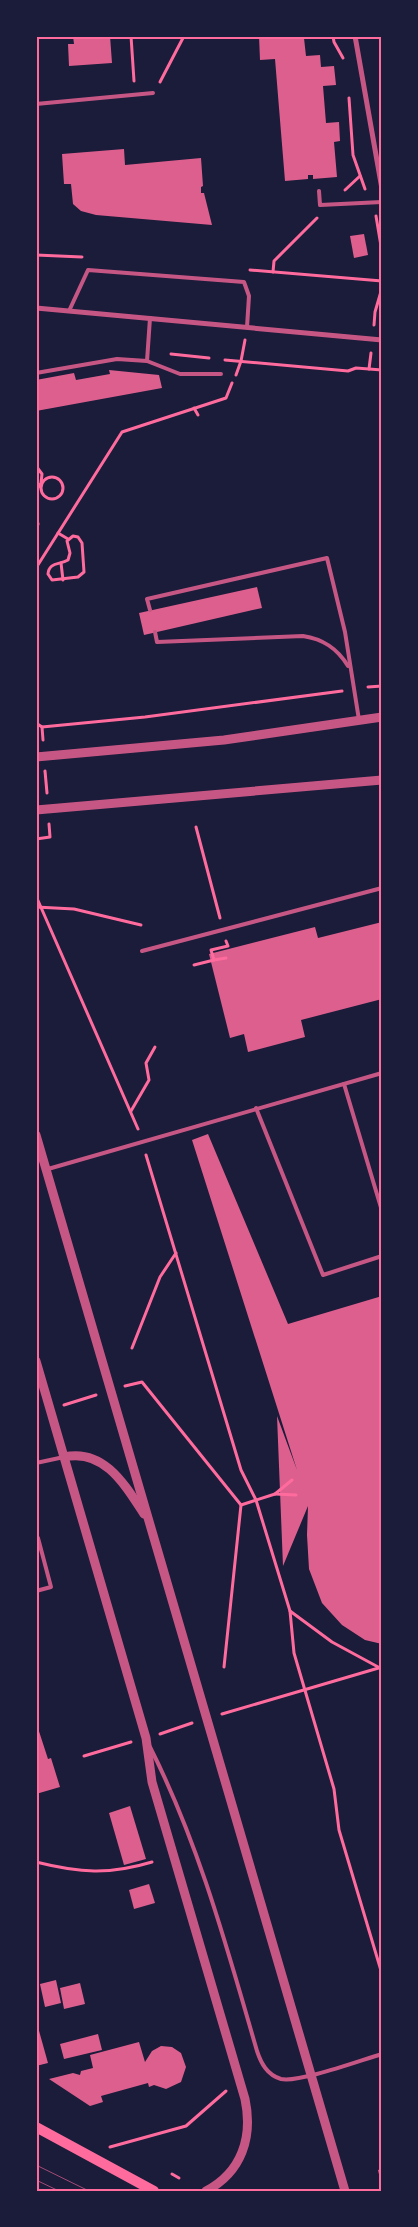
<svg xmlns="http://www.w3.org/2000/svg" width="418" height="2227" font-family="Rubik,sans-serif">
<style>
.building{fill:#dd5f8e}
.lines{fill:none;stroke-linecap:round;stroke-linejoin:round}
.path{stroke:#ff6b9d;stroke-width:3}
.service{stroke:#c65784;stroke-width:4}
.minor{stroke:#c65784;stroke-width:5}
.tertiary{stroke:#c65784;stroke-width:9}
.secondary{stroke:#ff6b9d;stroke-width:10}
.tram{stroke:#a44b75;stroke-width:1}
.neatline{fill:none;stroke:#ff6b9d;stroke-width:2}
</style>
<rect width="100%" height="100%" fill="#1b1b3a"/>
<g class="building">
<polygon points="73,36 110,36 112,63 69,66 68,44 74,44"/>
<polygon points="259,36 311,36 304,38 306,56 320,55 321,67 334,66 336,85 323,86 326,123 339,122 340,141 334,142 337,177 313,179 313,175 308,175 308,179 285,181 275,59 260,60"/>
<polygon points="124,149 125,165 201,158 203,186 201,187 201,193 204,193 212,225 96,215 81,211 73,204 71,184 64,184 62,154"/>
<polygon points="364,234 368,255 354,258 350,236"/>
<polygon points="109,370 159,375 162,388 36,411 36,380 74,373 76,380 110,374"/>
<polygon points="257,587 262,608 144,635 139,613"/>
<polygon points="382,922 382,999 301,1020 305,1037 248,1052 244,1034 230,1038 209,954 315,927 318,938"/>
<polygon points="208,1134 288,1324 382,1296 382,1644 365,1640 342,1625 322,1603 309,1569 307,1535 308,1506 283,1566 277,1416 297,1470 192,1140"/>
<polygon points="36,1722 48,1759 51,1758 60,1787 36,1794"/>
<polygon points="130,1806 146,1859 124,1865 109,1813"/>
<polygon points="149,1884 155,1903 134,1909 129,1890"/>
<polygon points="56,1980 61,2003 45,2007 40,1984"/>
<polygon points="80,1983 85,2004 64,2009 60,1988"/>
<polygon points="36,2020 48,2063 36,2066"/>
<polygon points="98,2034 102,2050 64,2059 60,2044"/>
<polygon points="139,2042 145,2062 152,2051 161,2046 172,2047 181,2053 186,2067 181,2082 166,2089 154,2085 149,2087 148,2083 101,2096 103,2102 90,2106 49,2079 73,2073 80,2075 81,2071 93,2068 90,2055"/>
<polygon points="382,2169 382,2183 381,2183 378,2170"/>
</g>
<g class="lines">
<g class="path">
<polyline points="131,36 134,81"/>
<polyline points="333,36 334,42 343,58"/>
<polyline points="160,82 184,36"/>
<polyline points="349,98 353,155 365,189"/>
<polyline points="345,190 360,176"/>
<polyline points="376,216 382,252"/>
<polyline points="36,255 82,257"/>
<polyline points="250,270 382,281"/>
<polyline points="273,272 274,261 317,218"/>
<polyline points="374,325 375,312 382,288"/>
<polyline points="171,354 209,358"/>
<polyline points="225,360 348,371 356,368 382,370"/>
<polyline points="369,369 371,353"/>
<polyline points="236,375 241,361 245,340"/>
<polyline points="194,408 198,415"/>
<polyline points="36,466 42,474 41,483 36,491"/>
<circle cx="52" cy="488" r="11"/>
<polyline points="36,517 38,524 36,530"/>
<polyline points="58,533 68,539"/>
<path d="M73 536 78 537 82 543 84 572 78 577 52 580 48 574C49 562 59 565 68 560L70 553 67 541Z"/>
<polyline points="61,563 63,580"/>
<polyline points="36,568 122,432 226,398 232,383"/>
<polyline points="368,687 382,686"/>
<polyline points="36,723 42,727 145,717 342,691"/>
<polyline points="42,727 43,740"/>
<polyline points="45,771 47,793"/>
<polyline points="196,827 220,918"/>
<polyline points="36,839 50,837 49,824"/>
<polyline points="36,896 138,1129"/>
<polyline points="36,907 74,909 141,925"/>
<polyline points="226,958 214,960 211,950 228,946 226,941"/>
<polyline points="194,965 214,960"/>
<polyline points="131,1111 149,1080 146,1063 155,1047"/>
<polyline points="146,1155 241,1470 256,1500 290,1611 294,1653 334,1789 339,1830 382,1974"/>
<polyline points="132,1348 160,1277 176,1253"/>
<polyline points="125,1386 142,1382 241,1505 224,1667"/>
<polyline points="64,1405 96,1395"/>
<polyline points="275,1494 296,1495"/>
<polyline points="241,1505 275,1494 292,1480"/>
<polyline points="290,1611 332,1642 380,1668"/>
<polyline points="222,1714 382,1667"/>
<polyline points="160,1734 192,1723"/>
<polyline points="84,1756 131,1742"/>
<path d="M36 1862C80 1873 109 1875 152 1862"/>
<polyline points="110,2147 186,2126 226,2091"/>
<polyline points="172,2174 179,2178"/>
</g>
<g class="service">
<polyline points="36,104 153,93"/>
<polyline points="319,191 320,205 382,202"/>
<polyline points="69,311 88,270 244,282 249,296 247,327"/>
<polyline points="147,361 150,318"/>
<polyline points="36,373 117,359 147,361 180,374 221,374"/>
<polyline points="150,610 147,599 327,558 345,632 359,720"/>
<path d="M155 632 157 642 303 636C323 639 337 648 348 666"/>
<polyline points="142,951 382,888"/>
<polyline points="344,1084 382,1211"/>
<polyline points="256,1108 323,1275 382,1256"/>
<polyline points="48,1169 382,1073"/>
<polyline points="36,1463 64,1457"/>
<polyline points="36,1538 38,1538 51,1587 36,1591"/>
<path d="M150 1747C199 1844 227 1948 257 2051 261 2063 267 2075 281 2079 299 2083 361 2060 382 2054"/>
</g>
<g class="minor">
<polyline points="355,36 382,189"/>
<polyline points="36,308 382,340"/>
</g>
<g class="tertiary">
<polyline points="36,757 224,740 382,717"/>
<polyline points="36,810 382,780"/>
<polyline points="36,1135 345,2191"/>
<path d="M36 1361 146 1738 152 1782 245 2099C253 2137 242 2172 206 2191"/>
<path d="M64 1457C104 1448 125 1485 144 1514"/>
</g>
<polyline class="secondary" points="36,2127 154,2191"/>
<g class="tram">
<polyline points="36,2165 89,2191"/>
<polyline points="36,2180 59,2191"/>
</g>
</g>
<rect width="418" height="2227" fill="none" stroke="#1b1b3a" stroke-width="75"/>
<rect x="38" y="38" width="342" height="2152" class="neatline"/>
</svg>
